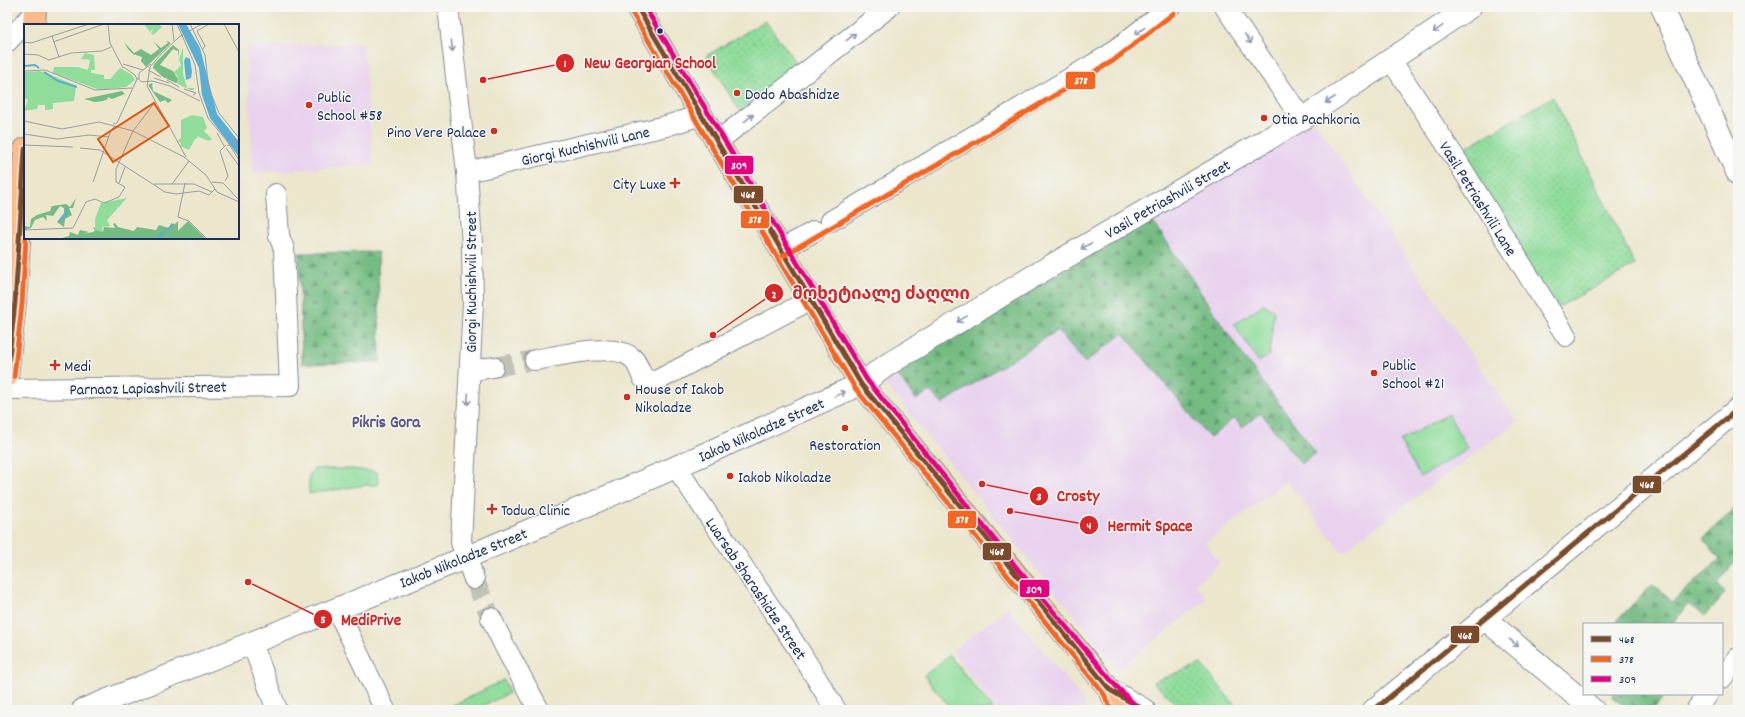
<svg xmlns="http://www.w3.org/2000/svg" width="1745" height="717" font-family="Dekko,'Noto Sans Georgian',sans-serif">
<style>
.built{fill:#e8d2ee}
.grass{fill:#90dd9b;stroke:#56867c}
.forest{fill:url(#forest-firs);stroke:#487670}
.park{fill:url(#park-dots);stroke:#56867c}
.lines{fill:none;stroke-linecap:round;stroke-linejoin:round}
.minor-tunnel{stroke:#c1c1b6;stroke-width:20;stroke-dasharray:20 10;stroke-linecap:butt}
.minor-casing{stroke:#838a95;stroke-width:22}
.tertiary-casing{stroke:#838a95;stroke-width:24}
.primary-casing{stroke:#838a95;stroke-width:24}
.minor{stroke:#fff;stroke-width:20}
.tertiary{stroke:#fff;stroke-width:22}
.primary{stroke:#fabc8b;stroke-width:22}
.bus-1-casing{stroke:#f6f6f2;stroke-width:8}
.bus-2-casing{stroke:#f6f6f2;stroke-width:8}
.bus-3-casing{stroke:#f6f6f2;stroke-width:8}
.bus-1{stroke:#7a4b2a;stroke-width:5}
.bus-2{stroke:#f26522;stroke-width:5}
.bus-3{stroke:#e5007d;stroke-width:5}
.oneway{stroke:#8d97ae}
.bus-dot{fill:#1b2f5e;stroke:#f6f6f2;stroke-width:1.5}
.poi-dot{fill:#c8321e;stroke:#f6f6f2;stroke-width:1.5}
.labels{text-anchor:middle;stroke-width:3;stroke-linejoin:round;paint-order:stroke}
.poi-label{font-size:16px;fill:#1b2f5e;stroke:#f6f6f2;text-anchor:start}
.street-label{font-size:16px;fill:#1b2f5e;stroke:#f6f6f2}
.neighbourhood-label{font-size:17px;font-weight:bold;fill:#625686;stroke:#f6f6f2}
.inset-river{fill:none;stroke:#58aed5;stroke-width:2}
.inset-road{fill:none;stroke:#989da0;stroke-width:1}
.view{fill:#de5710;fill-opacity:0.15;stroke:#de5710;stroke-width:2}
.inset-edge{fill:none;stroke:#1b2f5e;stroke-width:2}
.leader{fill:none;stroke:#d62828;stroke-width:1.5}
.callout-dot{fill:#d62828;stroke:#f6f6f2;stroke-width:1.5}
.mark-label{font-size:12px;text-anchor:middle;font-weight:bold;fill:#fff}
.callout-label{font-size:17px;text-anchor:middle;font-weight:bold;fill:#d62828;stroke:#f6f6f2;stroke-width:3;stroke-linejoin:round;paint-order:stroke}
.line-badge{stroke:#f6f6f2;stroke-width:1.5}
.badge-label{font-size:11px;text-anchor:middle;font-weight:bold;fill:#fff}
</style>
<defs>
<pattern id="forest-firs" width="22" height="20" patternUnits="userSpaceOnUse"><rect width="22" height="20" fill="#74bc83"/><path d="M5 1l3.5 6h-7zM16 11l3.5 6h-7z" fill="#5e996e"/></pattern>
<pattern id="park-dots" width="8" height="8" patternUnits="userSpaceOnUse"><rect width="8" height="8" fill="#90dd9b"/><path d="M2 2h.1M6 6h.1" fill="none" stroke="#7cbe88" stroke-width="1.8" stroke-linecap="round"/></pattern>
</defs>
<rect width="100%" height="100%" fill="#f6f6f2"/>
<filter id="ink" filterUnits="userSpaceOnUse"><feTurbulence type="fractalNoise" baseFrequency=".025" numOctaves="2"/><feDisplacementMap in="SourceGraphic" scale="8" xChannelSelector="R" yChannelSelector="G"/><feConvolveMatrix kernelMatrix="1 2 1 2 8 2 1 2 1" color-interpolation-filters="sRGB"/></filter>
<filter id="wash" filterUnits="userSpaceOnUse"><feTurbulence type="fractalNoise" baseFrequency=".012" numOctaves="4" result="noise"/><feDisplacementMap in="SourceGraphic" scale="16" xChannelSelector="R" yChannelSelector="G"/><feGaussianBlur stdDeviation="0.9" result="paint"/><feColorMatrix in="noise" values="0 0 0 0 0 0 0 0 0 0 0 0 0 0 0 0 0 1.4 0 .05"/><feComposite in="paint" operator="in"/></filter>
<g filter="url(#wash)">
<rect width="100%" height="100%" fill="#ebe6cc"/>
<g class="built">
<polygon points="363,43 373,164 253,173 246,47"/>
<polygon points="1314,120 1517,422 1342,552 1286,481 1205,543 1220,563 1195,584 1207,599 1118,669 881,379 883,373 1210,186"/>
<polygon points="1008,608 1083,700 1085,710 996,710 952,651"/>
</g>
<g class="grass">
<polygon points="1264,304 1274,311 1269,355 1259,362 1234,324"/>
<polygon points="1448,414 1468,449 1420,477 1400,441"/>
<polygon points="314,469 351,469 377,472 378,485 366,485 309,494 309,475"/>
<polygon points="949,655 993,709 992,710 952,710 924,676"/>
<polygon points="504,680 509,693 474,710 448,710 447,708"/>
</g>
<g class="forest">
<polygon points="1152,220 1244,357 1316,453 1301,464 1261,413 1242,427 1234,418 1210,438 1123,333 1085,363 1058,330 942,404 930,391 916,400 893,369"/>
<polygon points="378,252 380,362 302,364 299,253"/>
<polygon points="1735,507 1738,510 1738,558 1717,584 1725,593 1705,616 1689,604 1672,624 1614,624 1651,585 1661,590 1672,602 1720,559 1703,538"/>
<polygon points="1614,694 1657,694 1662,698 1654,710 1630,710 1612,697"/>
</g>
<g class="park">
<polygon points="765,21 799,66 739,110 706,56"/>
<polygon points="1553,97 1635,265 1555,309 1460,151"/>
<polygon points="1201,664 1239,710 1183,710 1153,682"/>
</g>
</g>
<g filter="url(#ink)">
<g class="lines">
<g class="minor-tunnel">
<polyline points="493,367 535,360"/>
<polyline points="474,579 491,618"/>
</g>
<g class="minor-casing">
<g id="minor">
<polyline points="448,7 467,172 472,245 473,303 461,542 474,579"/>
<polyline points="1225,7 1302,119"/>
<polyline points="7,42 34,13"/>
<polyline points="1391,60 1459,164 1566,336"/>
<polyline points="718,141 889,7"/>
<polyline points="467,172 666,126 701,115"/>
<polyline points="831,221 1109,55 1170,7"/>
<polyline points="780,250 815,231"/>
<path d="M535 360C559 356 612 342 631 357 637 361 640 372 643 378L654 382 810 300"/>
<polyline points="470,371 493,367"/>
<polyline points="7,389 290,386 284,249 279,236 276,194"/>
<polyline points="676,467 797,647 836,710"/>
<polyline points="337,609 385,710"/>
<polyline points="491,618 504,645 539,710"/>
<polyline points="252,643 277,710"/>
<polyline points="1722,678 1738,658"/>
<polyline points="1696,710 1708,694"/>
</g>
</g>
<g class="tertiary-casing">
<g id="tertiary">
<polyline points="1662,7 1738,174"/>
<polyline points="1484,618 1593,710"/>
<polyline points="1110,690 1144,710"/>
<polyline points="83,710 465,558 676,467 861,384 887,365 1032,277 1302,119 1470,7"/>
<polyline points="1374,710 1738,409"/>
</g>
</g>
<g class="primary-casing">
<g id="primary">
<polyline points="637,7 861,384 1110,690 1119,710"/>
<polyline points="34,25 35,7"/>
<polyline points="7,376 15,303 25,149"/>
</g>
</g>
<use href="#minor" class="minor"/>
<use href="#tertiary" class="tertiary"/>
<use href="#primary" class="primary"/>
<g class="bus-1-casing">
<g id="bus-1">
<polyline points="637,7 861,384 1110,690 1144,710"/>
<polyline points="7,376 15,303 25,149"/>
<polyline points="1374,710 1738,409"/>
</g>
</g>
<g class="bus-2-casing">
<g id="bus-2">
<polyline points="631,11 855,388 1104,694 1111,710"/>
<polyline points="783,256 1113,61 1174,13"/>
<polyline points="14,377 22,304 26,238"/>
</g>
</g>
<g class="bus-3-casing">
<polyline id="bus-3" points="645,7 867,380 1017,568 1115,685 1135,705"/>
</g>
<use href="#bus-1" class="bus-1"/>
<use href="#bus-2" class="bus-2"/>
<use href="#bus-3" class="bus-3"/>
</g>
<defs><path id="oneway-shaft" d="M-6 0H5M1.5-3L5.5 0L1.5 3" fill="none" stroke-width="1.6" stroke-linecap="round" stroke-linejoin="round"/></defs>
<g class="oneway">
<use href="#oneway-shaft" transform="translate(1438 29) rotate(146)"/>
<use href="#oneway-shaft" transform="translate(1140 31) rotate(142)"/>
<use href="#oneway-shaft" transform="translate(851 37) rotate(-38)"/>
<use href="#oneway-shaft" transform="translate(1248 39) rotate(56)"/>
<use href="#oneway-shaft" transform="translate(452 46) rotate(83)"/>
<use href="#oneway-shaft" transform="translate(1330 100) rotate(147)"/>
<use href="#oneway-shaft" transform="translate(749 118) rotate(-38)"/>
<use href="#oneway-shaft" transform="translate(1086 246) rotate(150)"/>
<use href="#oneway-shaft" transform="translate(962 319) rotate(149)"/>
<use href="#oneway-shaft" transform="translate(840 394) rotate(-24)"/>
<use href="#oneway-shaft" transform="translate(468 399) rotate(93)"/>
<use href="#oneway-shaft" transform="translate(1514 643) rotate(40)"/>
</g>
</g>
<circle class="bus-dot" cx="660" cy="31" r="3.5"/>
<g class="poi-dot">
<circle cx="737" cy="93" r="4"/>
<circle cx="309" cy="105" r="4"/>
<circle cx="1264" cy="118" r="4"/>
<circle cx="494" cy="131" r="4"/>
<path d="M673 177h4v4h4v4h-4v4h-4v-4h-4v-4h4z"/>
<path d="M53 359h4v4h4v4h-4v4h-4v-4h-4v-4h4z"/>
<circle cx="1374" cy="373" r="4"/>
<circle cx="627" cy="397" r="4"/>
<circle cx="845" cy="428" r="4"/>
<circle cx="730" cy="476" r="4"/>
<path d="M490 503h4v4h4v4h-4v4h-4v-4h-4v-4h4z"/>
</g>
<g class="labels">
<g class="poi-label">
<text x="745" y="99">Dodo Abashidze</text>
<text x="317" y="102">Public<tspan x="317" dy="18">School #58</tspan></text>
<text x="1272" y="124">Otia Pachkoria</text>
<text x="486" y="137" text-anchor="end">Pino Vere Palace</text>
<text x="666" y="189" text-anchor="end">City Luxe</text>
<text x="1382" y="370">Public<tspan x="1382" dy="18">School #21</tspan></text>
<text x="64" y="371">Medi</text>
<text x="635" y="394">House of Iakob<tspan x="635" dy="18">Nikoladze</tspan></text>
<text x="845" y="450" text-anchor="middle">Restoration</text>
<text x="738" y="482">Iakob Nikoladze</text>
<text x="501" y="515">Todua Clinic</text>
</g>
<g class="street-label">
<text transform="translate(585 145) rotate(-13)" y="6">Giorgi Kuchishvili Lane</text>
<text transform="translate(1167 198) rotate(-30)" y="6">Vasil Petriashvili Street</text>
<text transform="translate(1479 198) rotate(58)" y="6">Vasil Petriashvili Lane</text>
<text transform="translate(470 282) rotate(-90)" y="6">Giorgi Kuchishvili Street</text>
<text transform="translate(148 387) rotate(-1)" y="6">Parnaoz Lapiashvili Street</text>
<text transform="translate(761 429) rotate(-24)" y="6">Iakob Nikoladze Street</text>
<text transform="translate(463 557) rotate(-22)" y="6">Iakob Nikoladze Street</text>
<text transform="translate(757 588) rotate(56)" y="6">Luarsab Sharashidze Street</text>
</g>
<g class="neighbourhood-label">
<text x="386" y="427">Pikris Gora</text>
</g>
</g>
<g transform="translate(24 24)">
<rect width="215" height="215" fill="#ebe6cc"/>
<path d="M159 24V50L163 64H171L169 66H166L152 59 154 53 150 48 157 42 155 35ZM20 48 53 62V64L34 57Z" fill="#90dd9b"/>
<path d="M142 17 146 18V20L122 43 117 37 118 33 109 30 104 25 100 18 110 29 117 25 127 31 135 25 130 18 137 24 144 19ZM149 21 155 26V33L154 27 149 25 136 41 149 47 154 55 152 59 139 53 129 44 130 40ZM128 59 129 67 148 76 144 79 141 76 136 78 124 61ZM98 67 101 70 88 75 83 73 84 75 79 77 71 78 60 75ZM52 174 49 184H45L48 191 41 195 40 203 33 198 40 189V184L36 182 29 192 22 191 23 197 19 193 11 196 7 204 0 206V202L6 203 7 195 13 191 26 187 28 182 42 180 46 183ZM154 197V207L164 197 181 214 35 215 45 212 46 208 54 211 56 206 65 208 58 210 69 208 71 207 69 203 79 208 80 203 91 204 89 200 91 199 94 203 110 207 113 203 132 206 135 201 145 204 147 199 150 201Z" fill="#74bc83"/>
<path d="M103 174 83 196 86 202 78 203 79 208 71 206V195L77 179Z" fill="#90dd9b"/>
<path d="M120 0H134L138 3 129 11 127 9 130 4 126 8ZM61 29 70 31 71 46H67V49L80 51V55H86L96 44 108 51 111 56 102 63 76 66 29 49 30 43H54L64 46 66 36 57 35ZM16 47 52 63 50 77 29 79V85L24 86H21V81H14L13 85 0 87 4 76 0 74V48ZM168 91 179 93 183 104 180 107 188 115 184 117 173 112 174 114 171 115 165 126 156 122 157 119 153 117 157 114V96Z" fill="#90dd9b"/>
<path d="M154 0H162L176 24 193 90 215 118V133L186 94 178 71 175 44ZM162 33 166 35 168 48 167 54 162 56 160 37Z" fill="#58aed5"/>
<path class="inset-river" d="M0 42 11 41 15 44M20 48 34 57 53 63M35 198 43 189V184M132 215 150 200"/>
<path class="inset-road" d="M84 0 86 19 99 44M148 0 150 17M153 0 171 41 175 69 184 94 203 117 215 136M166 0 181 31 185 65 195 89 215 114M200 0 215 28M28 12 35 33M0 18 7 19 65 0M29 18 80 0M179 25 181 22 173 7 185 0M0 30 14 31 25 36 47 29 78 27 87 23M137 30 126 43 123 62 162 133M136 31 155 13 178 0M99 40 119 46M124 46 137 53M0 47 21 46 71 66 108 64M113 54 118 58 128 57 146 62 176 77M130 54 145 59M115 55V49L127 40M143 56 155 63M160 65 172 69 169 71M0 97 38 105 75 98 109 107 160 133 182 151 193 168 215 178M89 100 93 99 113 55 111 51 99 43M193 109 200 122M0 110 33 115 65 111 85 113M0 121 49 123M203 122 215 115M56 124 76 126 141 168 152 170 175 167 185 171 191 165M202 124 215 142M201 157 204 152 196 127 202 121M69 158 87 106 91 102M188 158 199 159 215 176M95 159 101 143M161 159 154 193 165 197 183 215M130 160H170L188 168M148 160 165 137M0 206 49 204 62 178 71 175 80 179 95 173 101 163 92 158V145L109 107 131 78"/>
<path class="view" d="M130 79 145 102 89 138 74 115Z"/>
<rect width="215" height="215" class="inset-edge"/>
</g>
<path class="leader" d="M483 80L565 63M713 335L774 293M982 484L1039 496M1010 511L1089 525M248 582L323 619"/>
<g class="callout-dot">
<circle cx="483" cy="80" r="4"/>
<circle cx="713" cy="335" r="4"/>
<circle cx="982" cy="484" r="4"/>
<circle cx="1010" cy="511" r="4"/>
<circle cx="248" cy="582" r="4"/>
<circle cx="565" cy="63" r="10"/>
<circle cx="774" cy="293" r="10"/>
<circle cx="1039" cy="496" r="10"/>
<circle cx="1089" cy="525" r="10"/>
<circle cx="323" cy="619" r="10"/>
</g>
<g class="mark-label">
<text x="565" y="67">1</text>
<text x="774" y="298">2</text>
<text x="1039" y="500">3</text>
<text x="1089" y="529">4</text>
<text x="323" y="623">5</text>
</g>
<g class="callout-label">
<text x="650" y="68">New Georgian School</text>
<text x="881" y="299">მოხეტიალე ძაღლი</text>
<text x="1078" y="501">Crosty</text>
<text x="1150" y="531">Hermit Space</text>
<text x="371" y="625">MediPrive</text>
</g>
<g class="line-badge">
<rect x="1065" y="71" width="31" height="19" rx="4" fill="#f26522"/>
<rect x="724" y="155" width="30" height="20" rx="4" fill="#e5007d"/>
<rect x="733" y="185" width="31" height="19" rx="4" fill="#7a4b2a"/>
<rect x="740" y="210" width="30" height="19" rx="4" fill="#f26522"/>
<rect x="1632" y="475" width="30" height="19" rx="4" fill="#7a4b2a"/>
<rect x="947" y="510" width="30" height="19" rx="4" fill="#f26522"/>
<rect x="982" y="542" width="30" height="19" rx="4" fill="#7a4b2a"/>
<rect x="1019" y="579" width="31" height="19" rx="4" fill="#e5007d"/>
<rect x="1450" y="625" width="30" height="19" rx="4" fill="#7a4b2a"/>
</g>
<g class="badge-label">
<text x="1081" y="84">378</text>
<text x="739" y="169">309</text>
<text x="748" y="198">468</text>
<text x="755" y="223">378</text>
<text x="1647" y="488">468</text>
<text x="962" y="523">378</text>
<text x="997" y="555">468</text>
<text x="1034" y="593">309</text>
<text x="1465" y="639">468</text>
</g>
<rect width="1745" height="717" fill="none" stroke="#f6f6f2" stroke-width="24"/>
<rect x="1583" y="623" width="140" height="72" fill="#f6f6f2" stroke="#9ea6b7"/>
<rect x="1591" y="636" width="20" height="6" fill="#7a4b2a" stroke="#9ea6b7"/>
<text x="1619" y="643" font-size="12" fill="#1b2f5e">468</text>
<rect x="1591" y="656" width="20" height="6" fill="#f26522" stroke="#9ea6b7"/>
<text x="1619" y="663" font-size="12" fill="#1b2f5e">378</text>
<rect x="1591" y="676" width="20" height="6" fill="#e5007d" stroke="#9ea6b7"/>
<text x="1619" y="683" font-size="12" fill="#1b2f5e">309</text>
</svg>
